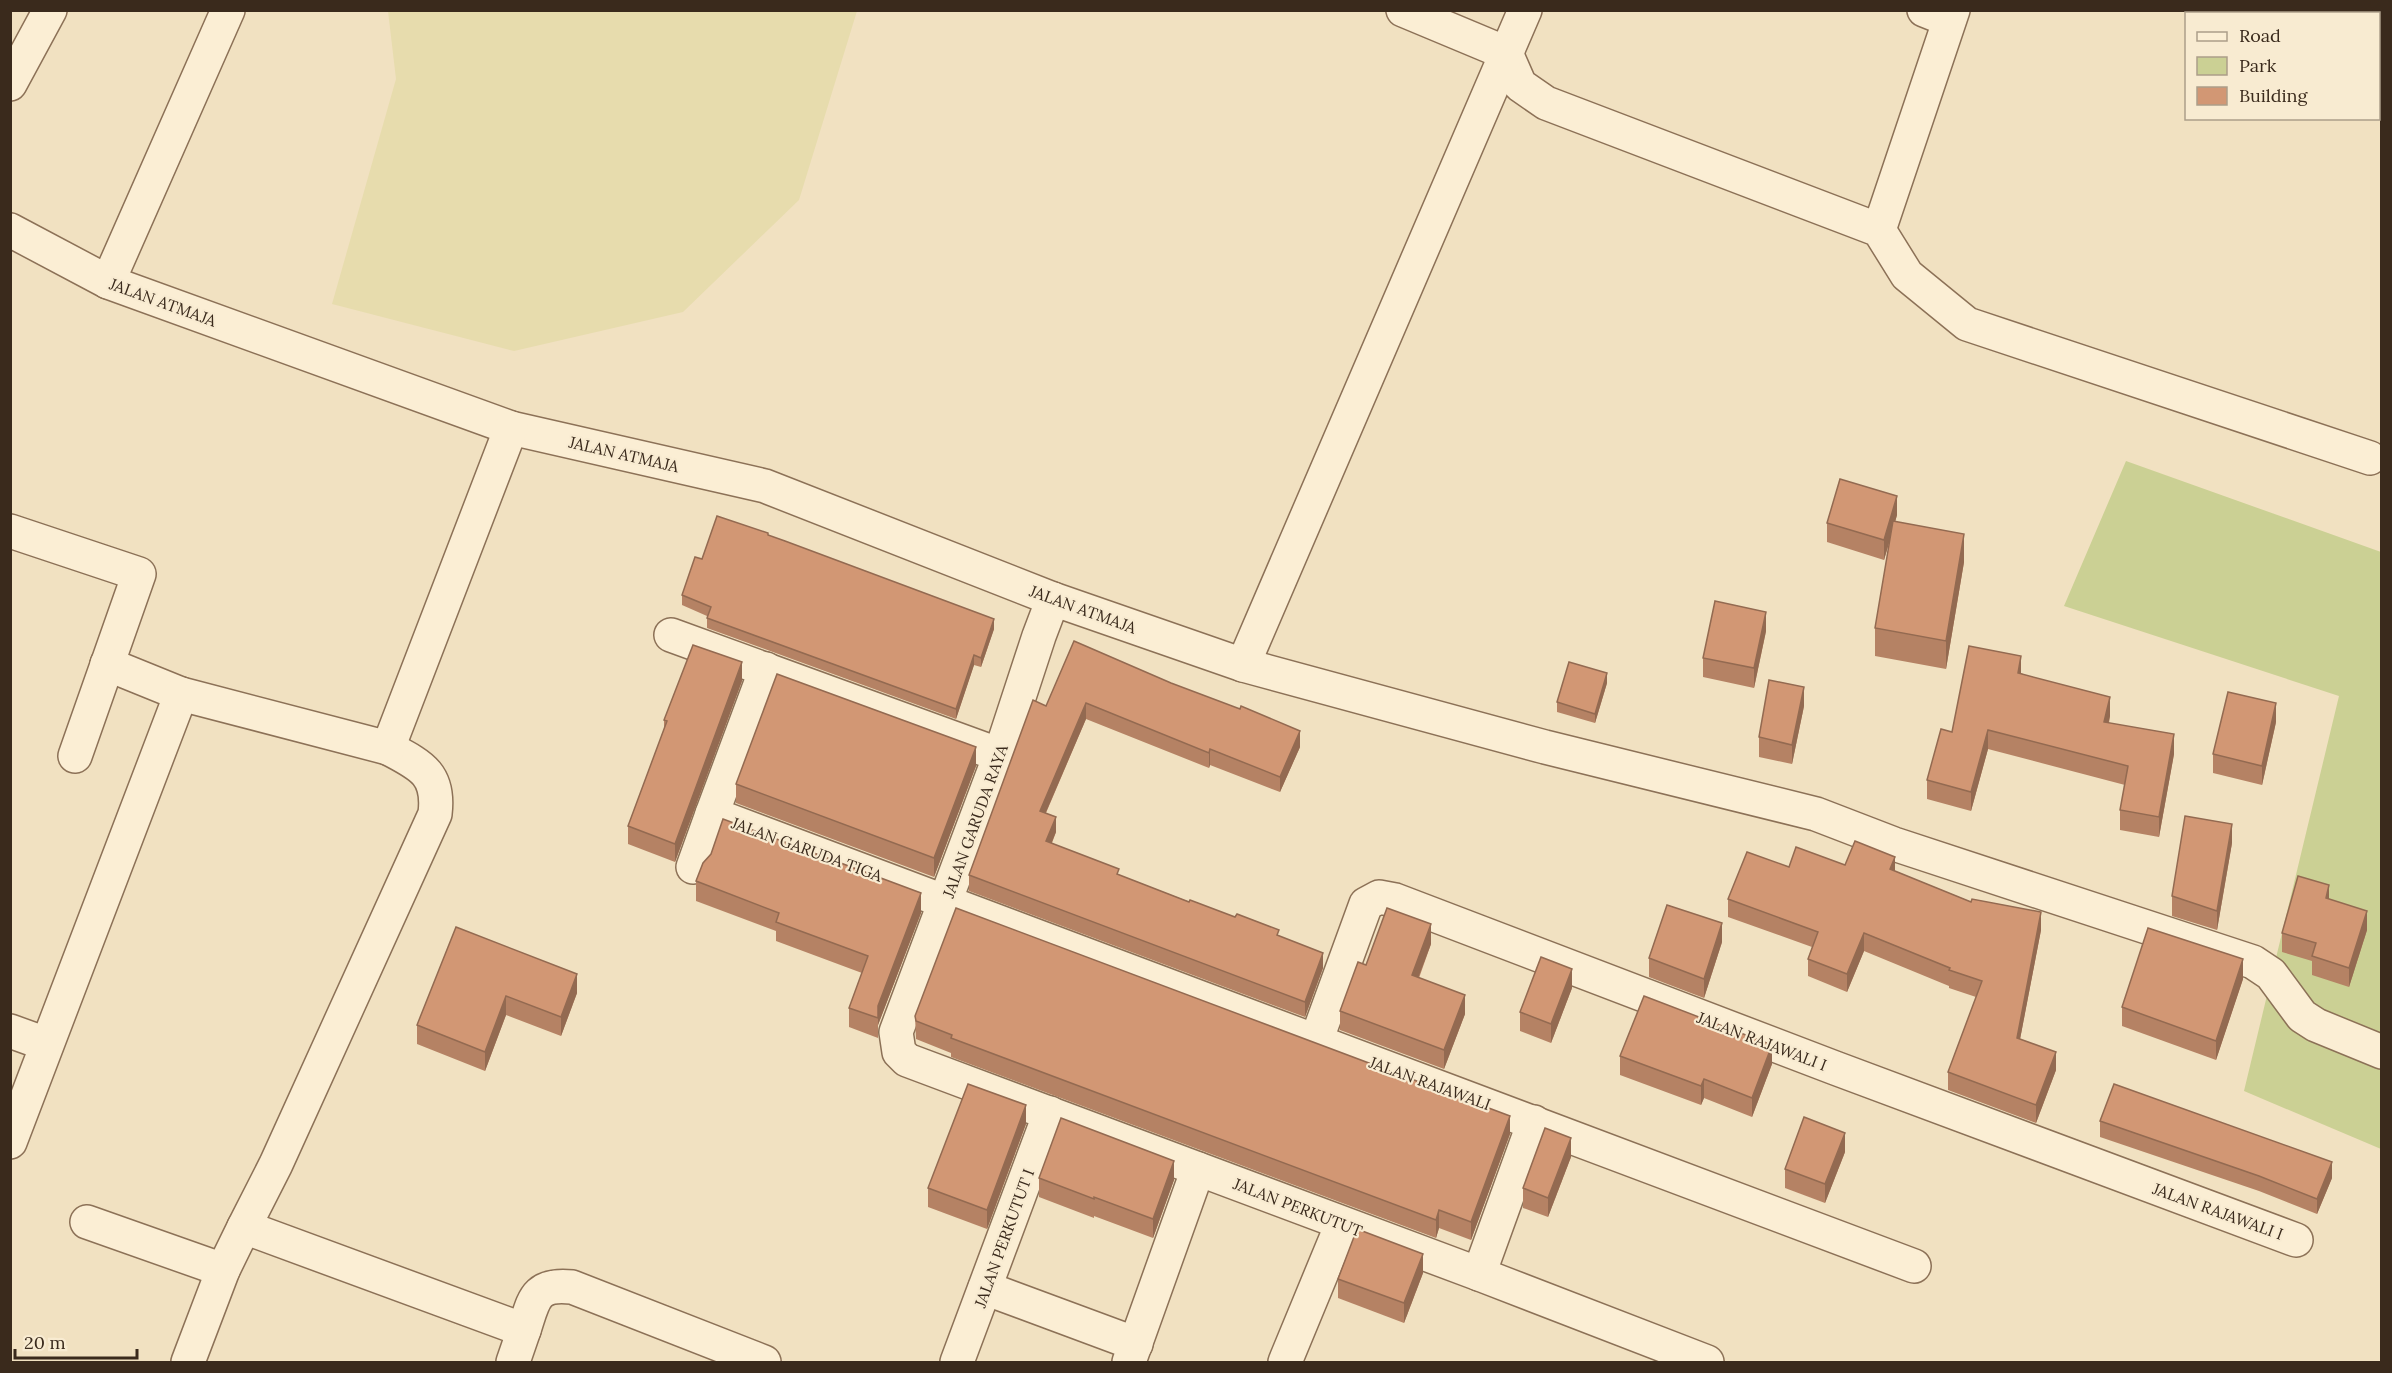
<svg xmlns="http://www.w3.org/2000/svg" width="2392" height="1373" font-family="Lora,serif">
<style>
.farmland{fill:#e7dcad}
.green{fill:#cbd094}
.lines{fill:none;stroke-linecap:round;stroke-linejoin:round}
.street-casing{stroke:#8c7157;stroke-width:36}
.street{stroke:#fbeed4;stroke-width:33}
.wall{fill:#b58264}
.shaded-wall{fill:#936a51}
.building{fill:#d29774;stroke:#936a51;stroke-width:1.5}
.labels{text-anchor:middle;stroke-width:4.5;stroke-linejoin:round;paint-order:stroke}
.street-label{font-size:16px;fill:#3a2a1c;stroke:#f8ebd1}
</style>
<rect width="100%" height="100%" fill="#f1e1c1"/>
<polygon class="farmland" points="388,11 388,10 857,11 799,200 683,312 514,351 332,304 396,79"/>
<polygon class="green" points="2126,461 2381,552 2381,1149 2244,1091 2339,696 2064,606"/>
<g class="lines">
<g class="street-casing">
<g id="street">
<polyline points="1403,10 1506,53 1520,85 1546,103 1879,230 1907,275 1967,324 2370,458"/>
<polyline points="1924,10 1949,20"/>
<polyline points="2207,10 2215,14"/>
<polyline points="2378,76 2382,77"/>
<polyline points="10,84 50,10"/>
<polyline points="10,230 108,282 511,428 765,486 1053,599 1243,665 1545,747 1816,814 1894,844 2253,962 2271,974 2302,1016 2316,1025 2382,1052"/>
<polyline points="1879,230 1953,10"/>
<polyline points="108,282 228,10"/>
<polyline points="10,531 139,574 75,756"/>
<polyline points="1053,599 1039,636 1000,755 896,1032 899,1052 907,1060 1479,1274 1707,1362"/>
<polyline points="671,635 1000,755"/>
<polyline points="107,664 181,694"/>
<polyline points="1243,665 1525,10"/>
<polyline points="766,669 712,814 1914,1266"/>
<path d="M388 748C420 765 440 773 435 814L276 1164 244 1227 524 1330 513 1362"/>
<polyline points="693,867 712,814"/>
<polyline points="10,1031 46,1044"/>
<polyline points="1316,1041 1366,904 1379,897 1395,900 1835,1068 2296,1240"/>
<polyline points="10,1142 181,694 388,748 511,428"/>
<polyline points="87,1222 223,1270"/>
<polyline points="1479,1274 1534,1122"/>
<polyline points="985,1288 1136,1344"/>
<path d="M524 1330C534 1300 534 1283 572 1287L764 1362"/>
<polyline points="188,1362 223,1270 244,1227"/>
<polyline points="957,1362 1050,1113"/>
<polyline points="1129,1362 1198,1169"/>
<polyline points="1285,1362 1342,1224"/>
</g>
</g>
<use href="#street" class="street"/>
</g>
<g class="wall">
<polygon points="1897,515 1895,522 1964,562 1946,669 1875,656 1875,628 1891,537 1884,560 1827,542 1827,523"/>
<polygon points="768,535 994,629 981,667 974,665 956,719 707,628 707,616 682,605 682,595 702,559"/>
<polygon points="1766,631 1754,688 1703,677 1703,658"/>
<polygon points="1074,641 1300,747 1280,792 1210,765 1209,768 1086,719 1046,813 1056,832 1052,843 1119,875 1279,936 1323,968 1305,1017 969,891 969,875 1046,706"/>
<polygon points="2021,673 2110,716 2109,723 2174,754 2159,837 2120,830 2120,810 2125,785 1988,749 1971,811 1927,799 1927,780 1952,732"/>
<polygon points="742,681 675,862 628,844 628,826 664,730 664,720"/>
<polygon points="1607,683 1595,723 1557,712 1557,702"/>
<polygon points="1804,706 1792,764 1759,757 1759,737"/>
<polygon points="2276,722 2262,785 2213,773 2213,754"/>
<polygon points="976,766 934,877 736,803 736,784"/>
<polygon points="2232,843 2217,930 2172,916 2172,896"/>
<polygon points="1845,865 1895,871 2041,930 2020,1039 2056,1070 2036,1123 1948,1090 1948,1072 1976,997 1949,988 1949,986 1864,951 1847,992 1808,976 1808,959 1812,947 1728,917 1728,899"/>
<polygon points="696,881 921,913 878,1025 878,1038 849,1027 849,1008 862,973 776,941 776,931 696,901"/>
<polygon points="2329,899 2367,930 2349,987 2312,975 2312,961 2282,952 2282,933"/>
<polygon points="456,927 577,993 561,1036 506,1015 485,1071 417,1044 417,1025"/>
<polygon points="1722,942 1704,998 1649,977 1649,958"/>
<polygon points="1431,944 1419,978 1465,1014 1444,1069 1340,1030 1340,1011 1366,965"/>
<polygon points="2243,979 2216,1060 2122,1026 2122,1007"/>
<polygon points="1572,988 1551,1043 1520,1031 1520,1012"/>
<polygon points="915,1016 1510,1134 1471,1240 1439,1228 1436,1238 951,1057 951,1053 916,1039"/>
<polygon points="1620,1056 1772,1064 1752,1117 1704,1098 1701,1105 1620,1075"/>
<polygon points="2100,1121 2332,1178 2317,1214 2259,1191 2100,1137"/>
<polygon points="1026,1124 987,1229 928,1207 928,1188"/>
<polygon points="1845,1152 1825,1203 1785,1188 1785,1169"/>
<polygon points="1571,1157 1548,1217 1523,1208 1523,1188"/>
<polygon points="1039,1178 1174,1180 1153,1238 1094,1216 1094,1218 1039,1197"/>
<polygon points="1423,1273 1404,1323 1338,1298 1338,1279"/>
</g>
<g class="shaded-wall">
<polygon points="1897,496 1897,515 1884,560 1884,540"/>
<polygon points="1964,534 1964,562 1946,669 1946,641"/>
<polygon points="1766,612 1766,631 1754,688 1754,668"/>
<polygon points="994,619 994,629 981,667 981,658"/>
<polygon points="974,655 974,665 956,719 956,709"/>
<polygon points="2021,656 2021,675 2018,673"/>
<polygon points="742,662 742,681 675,862 675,844"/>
<polygon points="1607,673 1607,683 1595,723 1595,714"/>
<polygon points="1804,687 1804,706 1792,764 1792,745"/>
<polygon points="2110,697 2110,716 2104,741 2104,722"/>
<polygon points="1086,703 1086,719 1040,826 1040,811"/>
<polygon points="2276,703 2276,722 2262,785 2262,766"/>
<polygon points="1988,730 1988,749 1971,811 1971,792"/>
<polygon points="1300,731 1300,747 1280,792 1280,777"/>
<polygon points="2174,734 2174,754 2159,837 2159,817"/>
<polygon points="976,747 976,766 934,877 934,858"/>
<polygon points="1210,749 1210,765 1209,768 1209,753"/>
<polygon points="1056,817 1056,832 1046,856 1046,841"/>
<polygon points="2232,824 2232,843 2217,930 2217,911"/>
<polygon points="1895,857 1895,875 1890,869"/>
<polygon points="2329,885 2329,904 2326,898"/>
<polygon points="921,893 921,913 878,1025 878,1038 878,1006"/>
<polygon points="2367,911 2367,930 2349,987 2349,968"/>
<polygon points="2041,912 2041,930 2017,1055 2017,1038"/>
<polygon points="1722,923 1722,942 1704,998 1704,979"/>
<polygon points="1431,924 1431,944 1412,994 1412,975"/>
<polygon points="1864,933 1864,951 1847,992 1847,974"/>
<polygon points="1323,953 1323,968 1305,1017 1305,1002"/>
<polygon points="2243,959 2243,979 2216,1060 2216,1041"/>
<polygon points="1572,969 1572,988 1551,1043 1551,1024"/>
<polygon points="577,974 577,993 561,1036 561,1017"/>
<polygon points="1465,995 1465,1014 1444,1069 1444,1050"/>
<polygon points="506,996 506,1015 485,1071 485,1052"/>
<polygon points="1772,1045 1772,1064 1752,1117 1752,1098"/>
<polygon points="2056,1052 2056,1070 2036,1123 2036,1105"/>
<polygon points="1704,1079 1704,1098 1701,1105 1701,1086"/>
<polygon points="1026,1105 1026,1124 987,1229 987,1210"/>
<polygon points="1510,1116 1510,1134 1471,1240 1471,1222"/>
<polygon points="1845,1133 1845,1152 1825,1203 1825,1184"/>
<polygon points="1571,1138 1571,1157 1548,1217 1548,1198"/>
<polygon points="1174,1161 1174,1180 1153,1238 1153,1219"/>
<polygon points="2332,1162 2332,1178 2317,1214 2317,1199"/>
<polygon points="1439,1210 1439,1228 1436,1238 1436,1220"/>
<polygon points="1423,1254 1423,1273 1404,1323 1404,1303"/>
</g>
<g class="building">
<polygon points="1840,479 1897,496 1884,540 1827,523"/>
<polygon points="717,516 768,533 768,535 785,541 994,619 981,658 974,655 956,709 707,618 711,607 682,595 695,557 702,559"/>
<polygon points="1893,521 1964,534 1946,641 1875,628"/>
<polygon points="1715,601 1766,612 1754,668 1703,658"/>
<polygon points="1074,641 1171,683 1240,709 1241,706 1300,731 1280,777 1210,749 1209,753 1086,703 1040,811 1056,817 1046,841 1119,869 1117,874 1189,902 1190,900 1235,917 1237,914 1279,930 1277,935 1323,953 1305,1002 969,875 1033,700 1046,706"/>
<polygon points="693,645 742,662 675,844 628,826 667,721 664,720"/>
<polygon points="1969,646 2021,656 2018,673 2110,697 2104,722 2174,734 2159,817 2120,810 2128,766 1988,730 1971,792 1927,780 1941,729 1952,732"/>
<polygon points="1569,662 1607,673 1595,714 1557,702"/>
<polygon points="777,674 976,747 934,858 736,784"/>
<polygon points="1769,680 1804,687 1792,745 1759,737"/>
<polygon points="2228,692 2276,703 2262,766 2213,754"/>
<polygon points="2185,816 2232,824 2217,911 2172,896"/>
<polygon points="723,819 921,893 878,1006 878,1018 849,1008 868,956 776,922 779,913 696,881 703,863 711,854"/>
<polygon points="1855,841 1895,857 1890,869 1971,902 1972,899 2041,912 2017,1038 2056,1052 2036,1105 1948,1072 1982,981 1949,970 1950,968 1864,933 1847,974 1808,959 1818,932 1728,899 1747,852 1789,867 1796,847 1845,865"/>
<polygon points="2298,876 2329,885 2326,898 2367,911 2349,968 2312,956 2316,943 2282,933"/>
<polygon points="1667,905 1722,923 1704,979 1649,958"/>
<polygon points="956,908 1510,1116 1471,1222 1439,1210 1436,1220 951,1038 952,1035 916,1021 915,1016"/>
<polygon points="1387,908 1431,924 1412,975 1465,995 1444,1050 1340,1011 1358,962 1366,965"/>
<polygon points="456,927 577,974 561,1017 506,996 485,1052 417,1025"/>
<polygon points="2148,928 2243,959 2216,1041 2122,1007"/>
<polygon points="1541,957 1572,969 1551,1024 1520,1012"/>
<polygon points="1644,996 1772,1045 1752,1098 1704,1079 1701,1086 1620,1056"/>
<polygon points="968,1084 1026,1105 987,1210 928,1188"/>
<polygon points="2114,1084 2332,1162 2317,1199 2259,1176 2100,1121"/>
<polygon points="1804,1117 1845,1133 1825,1184 1785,1169"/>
<polygon points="1061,1118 1174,1161 1153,1219 1094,1197 1094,1199 1039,1178"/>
<polygon points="1545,1128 1571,1138 1548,1198 1523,1188"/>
<polygon points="1357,1229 1423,1254 1404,1303 1338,1279"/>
</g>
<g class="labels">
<g class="street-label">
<text transform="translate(163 302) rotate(20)" y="6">JALAN ATMAJA</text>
<text transform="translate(624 454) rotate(13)" y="6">JALAN ATMAJA</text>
<text transform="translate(1083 609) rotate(20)" y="6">JALAN ATMAJA</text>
<text transform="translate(975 821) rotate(-70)" y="6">JALAN GARUDA RAYA</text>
<text transform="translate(807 849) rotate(20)" y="6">JALAN GARUDA TIGA</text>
<text transform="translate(1762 1041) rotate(21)" y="6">JALAN RAJAWALI I</text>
<text transform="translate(1430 1083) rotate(20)" y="6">JALAN RAJAWALI</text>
<text transform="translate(1298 1207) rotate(21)" y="6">JALAN PERKUTUT</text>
<text transform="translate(2218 1211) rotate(20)" y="6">JALAN RAJAWALI I</text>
<text transform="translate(1004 1238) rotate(-70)" y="6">JALAN PERKUTUT I</text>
</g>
</g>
<rect width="2392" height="1373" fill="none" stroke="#3a2a1c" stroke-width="24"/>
<rect x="2185" y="12" width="195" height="108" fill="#f8ebd1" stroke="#ac9e89" stroke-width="1.5"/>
<rect x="2197" y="32" width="30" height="9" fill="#fbeed4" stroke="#ac9e89" stroke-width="1.5"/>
<text x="2239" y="42" font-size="18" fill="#3a2a1c">Road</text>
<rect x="2197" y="57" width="30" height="18" fill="#cbd094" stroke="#ac9e89" stroke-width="1.5"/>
<text x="2239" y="72" font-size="18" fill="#3a2a1c">Park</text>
<rect x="2197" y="87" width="30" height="18" fill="#d29774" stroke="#ac9e89" stroke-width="1.5"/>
<text x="2239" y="102" font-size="18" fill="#3a2a1c">Building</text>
<path d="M15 1349v9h122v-9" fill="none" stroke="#3a2a1c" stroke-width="3"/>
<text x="24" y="1349" font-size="18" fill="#3a2a1c" stroke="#f8ebd1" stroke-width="4.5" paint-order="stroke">20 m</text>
</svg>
